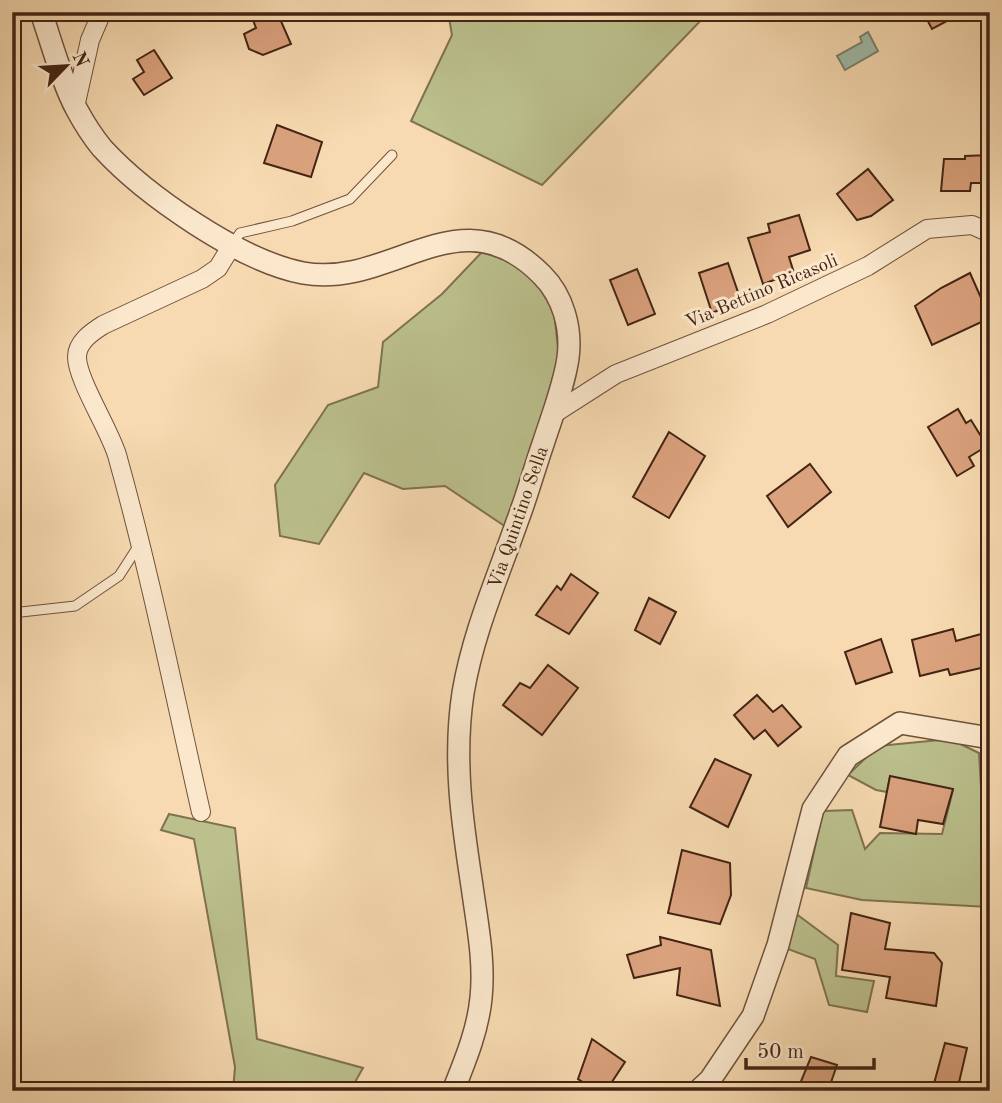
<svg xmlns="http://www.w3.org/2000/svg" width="1002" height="1103" font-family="'Old Standard TT',serif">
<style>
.green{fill:#bbc08d;stroke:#7f7250;stroke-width:2}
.water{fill:#9ebba9;stroke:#7a7f6d;stroke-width:2}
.building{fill:#dba27e;stroke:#432414;stroke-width:2}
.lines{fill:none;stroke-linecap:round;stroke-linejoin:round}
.service-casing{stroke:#70523b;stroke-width:11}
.minor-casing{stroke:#70523b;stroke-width:20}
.tertiary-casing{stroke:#70523b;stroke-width:24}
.service{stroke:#fae7cc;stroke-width:9}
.minor{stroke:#fae7cc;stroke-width:18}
.tertiary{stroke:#fae7cc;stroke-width:21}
.labels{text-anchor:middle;stroke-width:6;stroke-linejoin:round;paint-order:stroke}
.street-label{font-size:19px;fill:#432414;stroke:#fae7cc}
</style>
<rect width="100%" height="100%" fill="#f7dab1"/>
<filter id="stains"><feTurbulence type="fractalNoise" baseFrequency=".00286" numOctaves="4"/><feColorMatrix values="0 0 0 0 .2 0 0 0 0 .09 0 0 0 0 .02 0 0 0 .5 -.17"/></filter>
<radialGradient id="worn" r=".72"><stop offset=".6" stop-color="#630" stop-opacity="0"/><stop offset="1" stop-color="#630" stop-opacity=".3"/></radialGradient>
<g class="green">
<polygon points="448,12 709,12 542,185 411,121 452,35"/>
<polygon points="482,252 514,263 535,280 554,312 559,357 523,479 506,527 445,486 403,489 364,473 319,544 280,536 275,485 328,405 378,387 383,342 442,294"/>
<polygon points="950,739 979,753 988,907 862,900 806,888 823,811 852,810 865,849 880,833 942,834 953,790 890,777 887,792 876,790 848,775 878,746"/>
<polygon points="169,814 235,828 257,1039 363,1068 350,1091 233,1091 235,1067 194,839 161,830"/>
<polygon points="795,913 838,945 836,976 874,981 867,1012 829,1005 815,959 785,948"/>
</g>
<polygon class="water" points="868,32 878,51 845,70 837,56 862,42 860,37"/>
<g class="building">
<polygon points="250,12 277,12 291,44 263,55 249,49 244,34 256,28"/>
<polygon points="923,12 964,12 932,29"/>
<polygon points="154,50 172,78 144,95 133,79 144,72 137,60"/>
<polygon points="277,125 322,142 311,177 264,163"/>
<polygon points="990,155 990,183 971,183 970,191 941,191 944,159 965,159 965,156"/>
<polygon points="868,169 893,200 871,216 857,220 837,194"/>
<polygon points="799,215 810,250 789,257 794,273 763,284 748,238 770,232 768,224"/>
<polygon points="728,263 741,301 712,313 699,273"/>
<polygon points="637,269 655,314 628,325 610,280"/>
<polygon points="970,273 990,318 932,345 915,306 941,288"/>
<polygon points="958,409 966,423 971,420 987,446 969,457 974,466 957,476 928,427"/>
<polygon points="669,432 705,456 669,518 633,497"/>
<polygon points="810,464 831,492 788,527 767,496"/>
<polygon points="571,574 598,593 569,634 536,615 557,586 561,590"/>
<polygon points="649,598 676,612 660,644 635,630"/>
<polygon points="953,629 956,641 981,634 990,666 950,675 948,669 920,676 912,640"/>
<polygon points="881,639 892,672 856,684 845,652"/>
<polygon points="548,665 578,688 542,735 503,705 520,683 530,688"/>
<polygon points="757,695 773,712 782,705 801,727 778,746 765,730 754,739 734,715"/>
<polygon points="715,759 751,775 728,827 690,807"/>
<polygon points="890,776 953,789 943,824 918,820 916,834 880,827"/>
<polygon points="682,850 730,863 731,895 720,924 668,913"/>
<polygon points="851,913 890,923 885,949 934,953 942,963 936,1006 886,998 890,977 842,970"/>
<polygon points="660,937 711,950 720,1006 677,995 680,968 634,978 627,955 661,945"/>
<polygon points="592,1039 625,1062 606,1091 597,1091 578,1079"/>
<polygon points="945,1043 967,1048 957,1091 932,1091"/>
<polygon points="811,1057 837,1065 828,1091 797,1091"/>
</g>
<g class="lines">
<g class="service-casing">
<g id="service">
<polyline points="233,244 240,233 292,221 350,199 392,155"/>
<polyline points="12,613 75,606 119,576 139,545"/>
</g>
</g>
<g class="minor-casing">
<g id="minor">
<polyline points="75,107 90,40 102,12"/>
<polyline points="552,415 616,374 767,314 868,266 927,229 972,225 990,233"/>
<path d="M201 812C174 693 150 573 117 455 109 429 77 379 77 357 77 342 92 332 103 325L202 279 218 268 232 245"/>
</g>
</g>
<g class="tertiary-casing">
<g id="tertiary">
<path d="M41 12C51 41 63 85 77 110 84 123 93 137 102 148 145 195 240 261 303 273 393 289 459 191 542 275 563 296 572 328 568 358 564 386 552 416 543 444 534 470 527 496 517 522 497 579 473 633 463 693 453 759 462 821 472 886 477 923 485 961 481 998 478 1030 465 1061 453 1091"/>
<polyline points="698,1091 710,1080 753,1016 778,945 813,809 848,756 900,723 990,738"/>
</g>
</g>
<use href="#service" class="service"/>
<use href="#minor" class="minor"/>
<use href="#tertiary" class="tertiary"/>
</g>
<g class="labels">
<g class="street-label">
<text transform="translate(761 290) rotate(-23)" y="7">Via Bettino Ricasoli</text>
<text transform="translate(517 517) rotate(-71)" y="7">Via Quintino Sella</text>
</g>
</g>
<rect width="1002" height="1103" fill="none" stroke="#f7dab1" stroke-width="42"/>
<rect x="14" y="14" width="974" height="1075" fill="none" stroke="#432414" stroke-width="3.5"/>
<rect x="21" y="21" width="960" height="1061" fill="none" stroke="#432414" stroke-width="2"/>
<g transform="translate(66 66) rotate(65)" stroke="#fae7cc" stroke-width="5" paint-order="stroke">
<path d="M0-5L12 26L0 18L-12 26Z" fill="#432414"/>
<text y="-10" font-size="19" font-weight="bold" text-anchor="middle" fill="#432414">N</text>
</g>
<path d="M746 1058v10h128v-10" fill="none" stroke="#432414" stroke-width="3.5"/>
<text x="757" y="1058" font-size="21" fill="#432414" stroke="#fae7cc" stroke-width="5" paint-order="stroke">50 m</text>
<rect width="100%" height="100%" filter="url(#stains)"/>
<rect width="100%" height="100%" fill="url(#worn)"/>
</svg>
